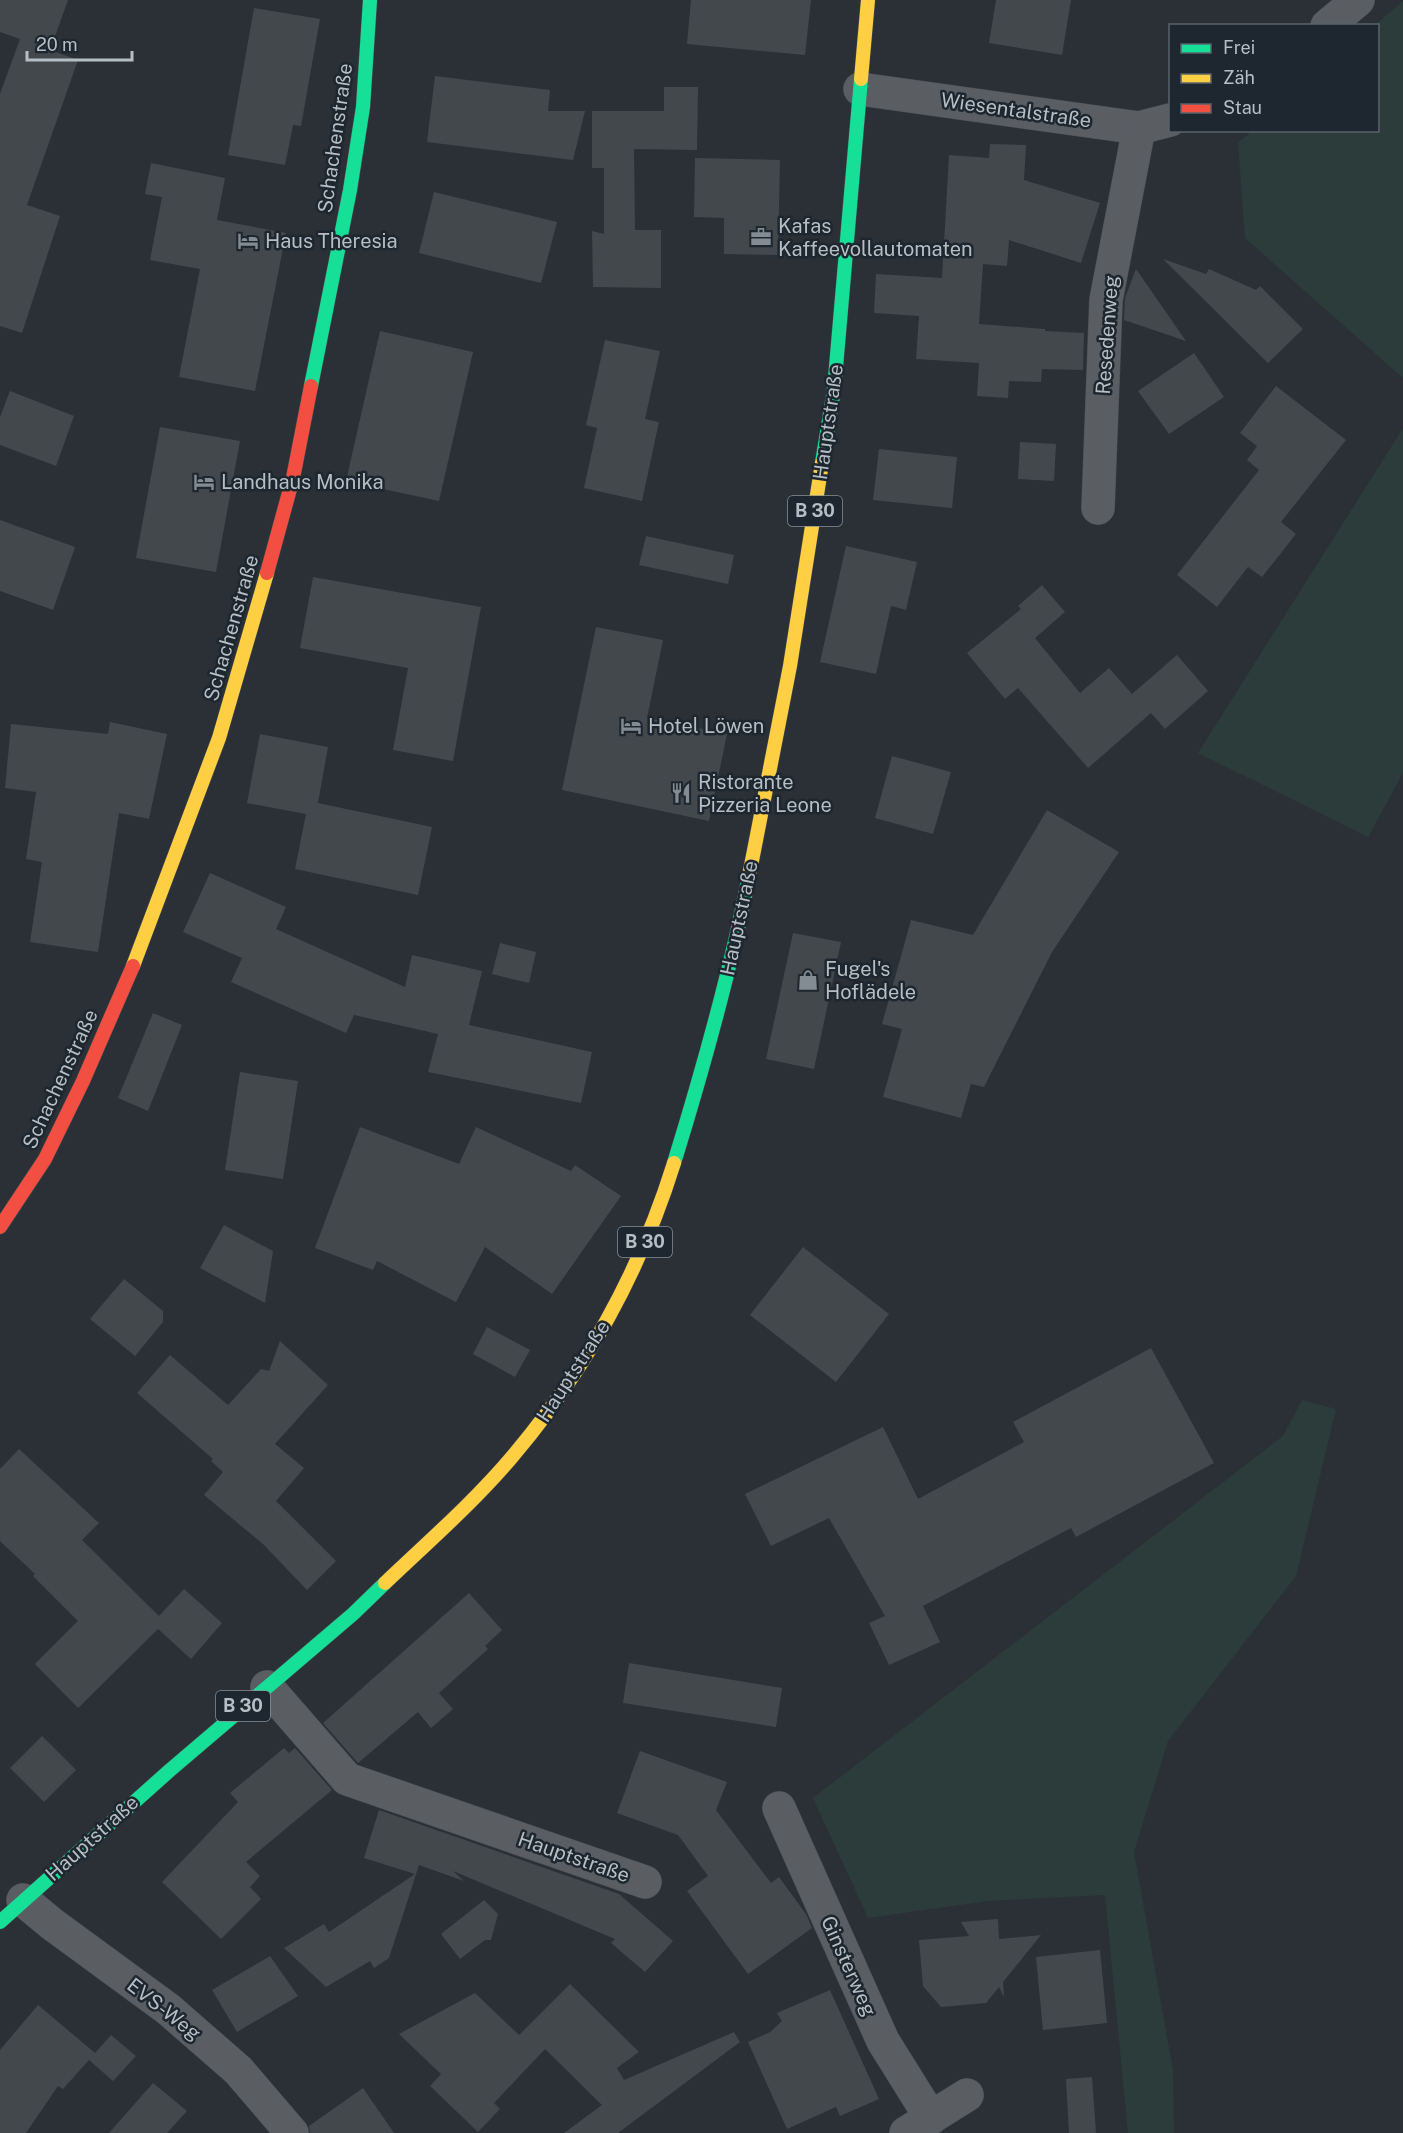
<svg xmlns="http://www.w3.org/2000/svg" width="1403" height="2133" font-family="'Public Sans',sans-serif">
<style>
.green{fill:#2b3c3b}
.building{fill:#43484d}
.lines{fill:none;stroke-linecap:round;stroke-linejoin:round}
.street-casing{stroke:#484c50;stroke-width:34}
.fast-casing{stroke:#484c50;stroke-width:15}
.slow-casing{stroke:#484c50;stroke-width:15}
.jam-casing{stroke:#484c50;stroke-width:15}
.street{stroke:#5a5e63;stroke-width:33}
.fast{stroke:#16e098;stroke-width:14}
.slow{stroke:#ffcf43;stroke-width:14}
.jam{stroke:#f24e42;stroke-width:14}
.labels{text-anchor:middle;stroke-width:5;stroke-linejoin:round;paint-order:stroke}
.shield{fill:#1e272f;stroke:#889098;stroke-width:1.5}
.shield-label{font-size:18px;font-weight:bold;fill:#b5bdc5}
.street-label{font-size:20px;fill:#b5bdc5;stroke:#1e272f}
.poi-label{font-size:20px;fill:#b5bdc5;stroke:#1e272f;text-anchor:start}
</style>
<rect width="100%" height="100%" fill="#2a3035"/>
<g class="green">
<polygon points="1403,1 1403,378 1245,238 1238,143 1252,131 1378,130 1378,26 1375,25"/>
<polygon points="1403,428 1403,773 1368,837 1198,753"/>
<polygon points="1302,1400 1336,1409 1296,1576 1168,1741 1134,1852 1173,2070 1174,2133 1128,2133 1105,1895 988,1901 868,1918 813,1798 1283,1436"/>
</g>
<g class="building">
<polygon points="0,0 68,0 50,50 78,60 27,205 60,216 22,333 0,326 0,94 20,39 0,32"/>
<polygon points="691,0 811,0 805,55 687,44"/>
<polygon points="996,0 1071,0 1062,55 989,43"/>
<polygon points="254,8 320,19 301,126 293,125 285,165 228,155"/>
<polygon points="435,76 550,90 548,111 585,111 573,160 427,142"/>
<polygon points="664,87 698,87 697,150 634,149 635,230 661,230 661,288 593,287 592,231 604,234 604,168 592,168 592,111 664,111"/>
<polygon points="990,144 1026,145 1024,180 1100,203 1081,263 1009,240 1007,266 983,264 979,324 1045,329 1045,331 1084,333 1083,370 1042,369 1041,382 1009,381 1008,398 977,396 979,363 916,359 919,316 874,313 876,274 942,278 949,155 989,158"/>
<polygon points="695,158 780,160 778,255 724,254 724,218 694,217"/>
<polygon points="151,163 225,178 217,220 286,233 255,391 179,377 200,269 150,260 162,197 145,194"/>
<polygon points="434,192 557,222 541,283 419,253"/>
<polygon points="1163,259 1206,274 1209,269 1256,290 1260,286 1303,329 1268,363"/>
<polygon points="1136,269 1186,341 1124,320 1125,298"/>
<polygon points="380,331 473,352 439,501 346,481"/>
<polygon points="605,340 660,351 645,419 659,422 642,501 584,488 597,428 586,425"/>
<polygon points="1194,353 1224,397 1169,434 1138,391"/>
<polygon points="1276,386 1346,440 1281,522 1296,534 1262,577 1248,567 1217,607 1177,575 1259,470 1247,460 1257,446 1240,433"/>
<polygon points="10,391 74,416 56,466 0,445 0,417"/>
<polygon points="160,427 240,441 216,572 136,558"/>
<polygon points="1020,442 1056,444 1054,481 1018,479"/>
<polygon points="879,449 957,457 952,508 873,500"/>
<polygon points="0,520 75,547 53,610 0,591"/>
<polygon points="646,536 734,555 728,584 639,565"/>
<polygon points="846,546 917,562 906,610 891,606 876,674 820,662"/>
<polygon points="313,577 481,607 453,761 393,750 408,668 300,648"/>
<polygon points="1042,585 1065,612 1035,638 1080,693 1109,668 1132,694 1177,655 1208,691 1165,729 1151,713 1088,768 1018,688 1005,699 967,653 1021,609 1018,606"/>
<polygon points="596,627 663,640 647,718 727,734 709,821 562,790"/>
<polygon points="110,722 167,734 149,819 119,813 98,952 30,942 42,862 26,859 36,792 5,788 11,724 108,734"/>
<polygon points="260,734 328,747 318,803 432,827 418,895 295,869 306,814 247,803"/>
<polygon points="892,756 951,772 933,834 875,818"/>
<polygon points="1047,810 1119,852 1052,952 984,1087 971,1084 961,1118 883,1097 902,1029 882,1024 911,920 973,935"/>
<polygon points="210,873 286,907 276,929 405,987 412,955 482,971 469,1025 592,1052 581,1103 428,1072 438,1034 354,1015 346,1033 231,982 242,958 183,932"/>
<polygon points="793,933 841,942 814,1069 766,1059"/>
<polygon points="500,943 536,952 529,983 492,974"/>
<polygon points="153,1013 182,1025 148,1111 118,1098"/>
<polygon points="240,1072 298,1081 283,1179 225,1170"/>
<polygon points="360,1127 459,1164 476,1127 571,1171 575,1165 621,1196 552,1294 485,1247 456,1302 377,1261 373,1270 315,1248"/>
<polygon points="224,1225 273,1251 265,1303 200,1268"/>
<polygon points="803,1247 889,1314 836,1382 750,1315"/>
<polygon points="124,1279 163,1311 163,1322 135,1356 90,1319"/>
<polygon points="487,1327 530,1350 515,1377 473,1354"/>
<polygon points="280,1341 328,1385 275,1444 304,1468 276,1501 336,1561 307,1590 263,1544 204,1495 223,1472 211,1461 213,1459 137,1393 170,1355 228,1405 261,1369 269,1371"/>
<polygon points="1151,1348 1214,1463 1076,1537 1071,1528 923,1606 940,1642 889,1665 869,1623 885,1616 829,1518 771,1546 745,1494 883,1427 918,1499 1024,1442 1013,1422"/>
<polygon points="19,1449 99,1523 82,1540 159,1616 184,1589 222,1623 191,1659 158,1629 78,1708 35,1664 78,1621 33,1576 35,1574 0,1541 0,1469"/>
<polygon points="469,1593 502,1630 485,1646 488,1649 439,1693 453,1709 431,1728 418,1712 358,1763 323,1723"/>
<polygon points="629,1663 782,1688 776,1727 623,1703"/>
<polygon points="42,1736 76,1770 44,1802 10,1768"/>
<polygon points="284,1748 289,1753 295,1748 332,1790 246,1862 260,1876 250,1887 261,1899 221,1939 162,1882 238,1802 230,1793"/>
<polygon points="640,1751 727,1782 716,1810 771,1883 779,1877 806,1914 812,1928 748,1974 687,1891 708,1876 678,1835 617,1813"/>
<polygon points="379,1810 619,1894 673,1941 645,1972 611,1943 615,1939 453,1871 464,1881 419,1865 389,1958 374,1968 370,1961 326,1987 284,1948 324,1924 329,1932 415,1874 364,1858"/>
<polygon points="484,1900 498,1914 491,1940 485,1940 460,1959 441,1934"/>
<polygon points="998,1919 999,1939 1041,1935 1003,1982 1004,1997 999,1987 986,2003 941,2007 923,1986 919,1940 969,1936 961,1922"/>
<polygon points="1100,1950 1107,2023 1043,2030 1036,1957"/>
<polygon points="270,1956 298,1996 237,2032 212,1990"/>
<polygon points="570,1984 639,2052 617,2068 624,2080 734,2032 740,2042 618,2133 564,2133 602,2105 545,2049 494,2103 500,2109 478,2132 430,2086 441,2074 399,2034 475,1993 519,2035"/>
<polygon points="830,1990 879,2099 840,2116 836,2107 787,2129 748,2042 770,2032 782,2021 777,2013"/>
<polygon points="38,2005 95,2053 111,2035 136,2056 113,2081 89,2060 63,2089 58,2086 26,2133 0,2133 0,2050"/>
<polygon points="1092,2077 1096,2133 1069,2133 1066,2079"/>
<polygon points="153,2083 187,2111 167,2133 109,2133"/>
<polygon points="363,2088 394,2133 310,2133 309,2126"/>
</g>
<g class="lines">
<g class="street-casing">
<g id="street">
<polyline points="1327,26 1358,0"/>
<polyline points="860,89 1139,128 1170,120"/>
<polyline points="1098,508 1106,300 1139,128"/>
<polyline points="267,1687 347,1779 645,1882"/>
<polyline points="779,1808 883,2041 931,2118"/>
<polyline points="23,1900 52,1924 168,2009 238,2070 292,2133"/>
<polyline points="906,2133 967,2095"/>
</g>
</g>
<g class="fast-casing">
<g id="fast">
<polyline points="311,386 350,190 363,107 370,0"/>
<polyline points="822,463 834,390 861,79"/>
<path d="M674 1163C703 1069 730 974 749 876"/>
<polyline points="0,1922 169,1771 353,1614 385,1583"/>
</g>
</g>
<g class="slow-casing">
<g id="slow">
<polyline points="861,79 868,0"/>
<polyline points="749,876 790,666 822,463"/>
<polyline points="133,966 219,738 267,573"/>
<path d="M385 1583C428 1542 474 1502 512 1457 585 1371 640 1272 674 1163"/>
</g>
</g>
<g class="jam-casing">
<g id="jam">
<polyline points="267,573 293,478 311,386"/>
<polyline points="0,1227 45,1159 83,1081 133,966"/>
</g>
</g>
<use href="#street" class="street"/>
<use href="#fast" class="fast"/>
<use href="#slow" class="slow"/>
<use href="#jam" class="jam"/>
</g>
<defs>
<g id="office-bare" transform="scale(1.62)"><path d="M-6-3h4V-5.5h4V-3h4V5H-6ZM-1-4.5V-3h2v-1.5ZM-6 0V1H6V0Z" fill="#848c93" stroke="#1e272f" stroke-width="2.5" paint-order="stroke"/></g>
<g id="hotel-bare" transform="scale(1.62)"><path d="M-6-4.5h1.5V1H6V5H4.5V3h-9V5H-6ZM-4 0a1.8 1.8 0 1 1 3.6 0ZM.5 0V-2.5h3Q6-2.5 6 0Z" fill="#848c93" stroke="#1e272f" stroke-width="2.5" paint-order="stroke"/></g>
<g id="restaurant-bare" transform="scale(1.62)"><path d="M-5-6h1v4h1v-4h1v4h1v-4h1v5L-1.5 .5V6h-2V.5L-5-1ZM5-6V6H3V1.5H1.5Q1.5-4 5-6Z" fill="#848c93" stroke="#1e272f" stroke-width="2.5" paint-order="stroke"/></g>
<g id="shop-bare" transform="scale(1.62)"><path d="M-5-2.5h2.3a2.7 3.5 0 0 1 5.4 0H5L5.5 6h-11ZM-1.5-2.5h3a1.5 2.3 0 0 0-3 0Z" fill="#848c93" stroke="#1e272f" stroke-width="2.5" paint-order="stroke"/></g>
</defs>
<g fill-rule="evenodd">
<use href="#office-bare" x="761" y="237"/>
<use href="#hotel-bare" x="248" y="241"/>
<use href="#hotel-bare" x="204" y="482"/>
<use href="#hotel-bare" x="631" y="726"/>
<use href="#restaurant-bare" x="681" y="793"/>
<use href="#shop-bare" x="808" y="980"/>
</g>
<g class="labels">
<g class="shield">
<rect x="788" y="496" width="54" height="30" rx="4.5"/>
<rect x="618" y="1227" width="54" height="30" rx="4.5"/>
<rect x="216" y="1691" width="54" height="30" rx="4.5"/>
</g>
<g class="shield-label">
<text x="815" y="517">B 30</text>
<text x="645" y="1248">B 30</text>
<text x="243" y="1712">B 30</text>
</g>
<g class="street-label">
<text transform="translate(1016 110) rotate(8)" y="7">Wiesentalstraße</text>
<text transform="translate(335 138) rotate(-82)" y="7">Schachenstraße</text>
<text transform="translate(1107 335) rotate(-86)" y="7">Resedenweg</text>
<text transform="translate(828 422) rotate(-82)" y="7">Hauptstraße</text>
<text transform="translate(231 628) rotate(-74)" y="7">Schachenstraße</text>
<text transform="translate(739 918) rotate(-78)" y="7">Hauptstraße</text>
<text transform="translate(60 1079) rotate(-65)" y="7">Schachenstraße</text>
<text transform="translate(573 1371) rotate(-57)" y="7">Hauptstraße</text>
<text transform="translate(92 1838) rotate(-42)" y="7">Hauptstraße</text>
<text transform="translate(574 1857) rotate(19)" y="7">Hauptstraße</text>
<text transform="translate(849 1966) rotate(66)" y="7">Ginsterweg</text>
<text transform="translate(164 2009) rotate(38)" y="7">EVS-Weg</text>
</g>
<g class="poi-label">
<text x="778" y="233">Kafas<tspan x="778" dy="23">Kaffeevollautomaten</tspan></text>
<text x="265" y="248">Haus Theresia</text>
<text x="221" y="489">Landhaus Monika</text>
<text x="648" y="733">Hotel Löwen</text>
<text x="698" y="789">Ristorante<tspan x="698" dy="23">Pizzeria Leone</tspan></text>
<text x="825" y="976">Fugel's<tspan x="825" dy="23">Hoflädele</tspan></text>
</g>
</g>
<rect x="1169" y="24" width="210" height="108" fill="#1e272f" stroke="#5a636b" stroke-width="1.5"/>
<rect x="1181" y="44" width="30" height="9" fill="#16e098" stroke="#5a636b" stroke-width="1.5"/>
<text x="1223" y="54" font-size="18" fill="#b5bdc5">Frei</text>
<rect x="1181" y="74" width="30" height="9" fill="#ffcf43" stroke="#5a636b" stroke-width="1.5"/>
<text x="1223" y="84" font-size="18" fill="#b5bdc5">Zäh</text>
<rect x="1181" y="104" width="30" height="9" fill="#f24e42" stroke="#5a636b" stroke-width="1.5"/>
<text x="1223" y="114" font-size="18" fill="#b5bdc5">Stau</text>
<path d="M27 51v9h105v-9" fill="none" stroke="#b5bdc5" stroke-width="3"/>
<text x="36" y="51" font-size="18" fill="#b5bdc5" stroke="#1e272f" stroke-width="4.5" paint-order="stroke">20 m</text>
</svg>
